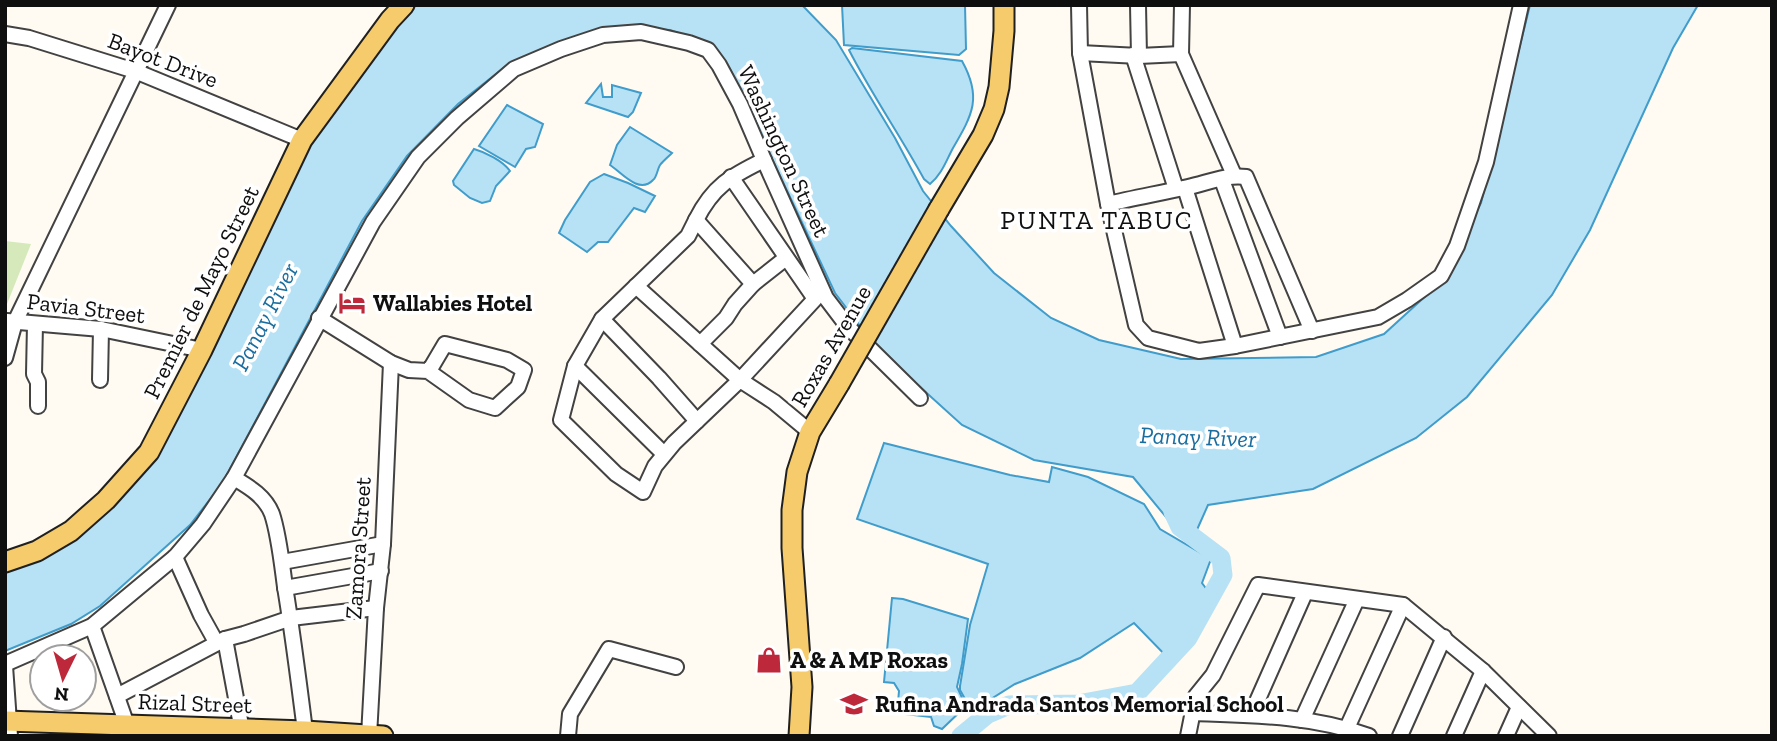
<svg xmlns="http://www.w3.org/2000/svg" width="1777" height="741" font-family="'Zilla Slab',serif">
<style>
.green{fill:#d6e9bb}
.water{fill:#b7e2f5;stroke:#409ccb;stroke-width:2}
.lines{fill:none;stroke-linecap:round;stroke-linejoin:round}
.river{stroke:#b7e2f5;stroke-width:19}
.minor-casing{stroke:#424242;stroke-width:18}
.major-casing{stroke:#202020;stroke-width:23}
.minor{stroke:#fff;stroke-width:14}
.major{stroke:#f5cb6b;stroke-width:19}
.major-bridge-casing{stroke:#202020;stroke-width:23;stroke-linecap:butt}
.major-bridge{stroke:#f5cb6b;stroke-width:19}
.labels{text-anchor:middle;stroke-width:7;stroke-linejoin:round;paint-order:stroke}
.street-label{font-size:23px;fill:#0f0f0f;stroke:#fff}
.poi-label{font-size:23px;font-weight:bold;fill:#0f0f0f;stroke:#fff;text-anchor:start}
.water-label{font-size:24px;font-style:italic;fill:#1a6e9f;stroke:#fff}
.quarter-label{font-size:26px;letter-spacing:2px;fill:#0f0f0f;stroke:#fff}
</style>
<rect width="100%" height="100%" fill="#fffbf2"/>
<polygon class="green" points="5,241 31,244 5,309"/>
<g class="water">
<polygon points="417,5 802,5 836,40 895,138 923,191 951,226 994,273 1051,318 1099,340 1181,359 1316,357 1384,334 1440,283 1481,203 1530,5 1698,5 1673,48 1590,230 1552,295 1467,397 1416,438 1313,489 1208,505 1196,532 1180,534 1133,477 1034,460 962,425 877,348 835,293 730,69 708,43 670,30 627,28 579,36 510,63 458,104 407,156 362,221 222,484 190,525 100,606 71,624 5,651 5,568 148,463 320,124 394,23"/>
<polygon points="842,5 965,5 966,49 959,55 844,45"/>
<path d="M852 48 962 61C982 97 973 114 953 148 946 161 942 174 930 184L924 179C900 135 872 95 849 50Z"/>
<polygon points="601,84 603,97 612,97 612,85 641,93 633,112 628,117 586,103"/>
<polygon points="507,105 543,124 535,147 526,149 515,167 479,146"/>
<path d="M630 127 672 153C668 157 663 161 660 165 657 170 657 177 653 180 639 195 621 172 610 165L617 145Z"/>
<path d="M474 149C485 152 503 161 510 171L496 186 490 201 482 203 470 198 454 185 453 181Z"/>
<polygon points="604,174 628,183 655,196 645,212 634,208 608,242 598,242 587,252 559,233 565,220 590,182"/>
<path d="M884 443 1010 475 1049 482 1052 467 1088 477 1144 504 1160 529 1211 559 1202 583C1204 586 1207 589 1208 592 1214 608 1180 647 1170 660L1134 623 1080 658 1015 684 983 704 969 706 960 690V686L970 625 988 564 857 519Z"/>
<polygon points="892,598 903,599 968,619 962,664 957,687 966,706 942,729 934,726 931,717 897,713 899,691 894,683 884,682"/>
</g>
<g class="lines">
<polyline class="river" points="961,736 988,714 1009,705 1078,704 1137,693 1188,638 1223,575 1221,558 1180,527 1173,512"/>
<g class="minor-casing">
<g id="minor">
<polyline points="1079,5 1080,53 1108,204 1136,325 1148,338 1199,351 1235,346 1378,317 1407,300 1441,276 1457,246 1486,162 1521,5"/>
<polyline points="1138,5 1139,56"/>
<polyline points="1182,5 1181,54 1234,175"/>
<polyline points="5,34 29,38 135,71 302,140"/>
<polyline points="1080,53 1139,56 1181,54"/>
<polyline points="1133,55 1176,189"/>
<polyline points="1222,180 1280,337"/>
<polyline points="1185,188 1235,346"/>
<path d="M1108 204C1134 198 1161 193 1188 187 1207 183 1227 174 1246 177L1312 331"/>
<path d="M696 220C713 186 731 176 764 160"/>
<polyline points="753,284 786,258"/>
<polyline points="636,286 740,380 774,402 810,432"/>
<polyline points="319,318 391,363 409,370 428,371 469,400 495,408 518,387 524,370 507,360 445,344 432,366 428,371"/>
<polyline points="602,319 659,378 697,421"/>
<polyline points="7,321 101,329 202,350"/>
<polyline points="35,324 34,374 38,382 38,406"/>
<polyline points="700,344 726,318 735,304 753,284 696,220 688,236 602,319 575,366 561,420 616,474 643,492 655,466 674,443 740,380 815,299 731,177"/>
<polyline points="5,358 15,322 168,5"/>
<polyline points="575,366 664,454"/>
<polyline points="100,380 101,329"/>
<path d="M234 478C249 487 265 496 272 514 279 535 282 565 285 587 293 635 299 683 305 731"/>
<polyline points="175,557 201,615 216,642"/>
<polyline points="282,562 383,544"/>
<polyline points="285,588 381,571"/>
<polyline points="92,626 127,725 128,736"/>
<polyline points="225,639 243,736"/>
<polyline points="5,664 92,626 175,557 203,524 234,478 373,222 418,157 457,118 514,69 561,49 603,35 641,32 689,43 708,50 719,65 740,104 764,160 826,298 848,327 920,398"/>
<polyline points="5,666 10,736"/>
<polyline points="117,696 225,639 244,634 291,618 376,608"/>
<path d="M1192 713C1251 715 1312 715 1369 736"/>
<polyline points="1251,715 1305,593"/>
<polyline points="1302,720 1357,599"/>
<polyline points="1347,728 1403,605"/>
<polyline points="369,736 376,608 383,544 391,363"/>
<polyline points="568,736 570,714 609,649 676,667"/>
<polyline points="1188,736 1196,696 1213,675 1258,585 1403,605 1483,671 1549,736"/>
<polyline points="1400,736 1444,637"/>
<polyline points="1454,736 1483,671"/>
<polyline points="1506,736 1519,707"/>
</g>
</g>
<g class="major-casing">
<g id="major">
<polyline points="939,209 983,135 994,109 999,87 1004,31 1004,5"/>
<polyline points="5,562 37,551 71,531 106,500 149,452 202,350 302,140 390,20 404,5"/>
<polyline points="5,721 305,731 383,736"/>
<polyline points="799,736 802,687 792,548 792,510 797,472 810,432 839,384"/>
</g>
</g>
<use href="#minor" class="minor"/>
<use href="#major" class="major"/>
<g class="major-bridge-casing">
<polyline id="major-bridge" points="839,384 939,209"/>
</g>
<use href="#major-bridge" class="major-bridge"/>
</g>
<defs>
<g id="hotel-bare" transform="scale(2.1)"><path d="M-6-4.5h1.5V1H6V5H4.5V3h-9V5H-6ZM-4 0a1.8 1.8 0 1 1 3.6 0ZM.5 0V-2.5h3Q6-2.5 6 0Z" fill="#bd293a" stroke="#fff" stroke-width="2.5" paint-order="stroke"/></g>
<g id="shop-bare" transform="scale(2.1)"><path d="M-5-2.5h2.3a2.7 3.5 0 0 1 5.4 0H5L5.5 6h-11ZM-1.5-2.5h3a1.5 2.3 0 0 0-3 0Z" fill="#bd293a" stroke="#fff" stroke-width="2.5" paint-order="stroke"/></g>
<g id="school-bare" transform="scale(2.1)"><path d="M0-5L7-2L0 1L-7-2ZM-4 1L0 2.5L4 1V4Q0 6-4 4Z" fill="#bd293a" stroke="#fff" stroke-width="2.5" paint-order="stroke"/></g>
</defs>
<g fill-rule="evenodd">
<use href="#hotel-bare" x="352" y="303"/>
<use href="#shop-bare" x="769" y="660"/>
<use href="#school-bare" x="854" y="704"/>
</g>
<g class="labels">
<g class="street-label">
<text transform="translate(163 60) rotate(21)" y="8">Bayot Drive</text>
<text transform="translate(784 151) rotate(65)" y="8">Washington Street</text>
<text transform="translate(201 292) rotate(-64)" y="8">Premier de Mayo Street</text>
<text transform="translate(86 308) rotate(7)" y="8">Pavia Street</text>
<text transform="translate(831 346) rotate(-60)" y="8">Roxas Avenue</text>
<text transform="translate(358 548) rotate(-86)" y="8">Zamora Street</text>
<text transform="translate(195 703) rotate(2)" y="8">Rizal Street</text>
</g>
<g class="poi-label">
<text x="373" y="311">Wallabies Hotel</text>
<text x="790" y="668">A &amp; A MP Roxas</text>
<text x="875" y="712">Rufina Andrada Santos Memorial School</text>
</g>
<g class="water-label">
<text transform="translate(265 317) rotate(-63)" y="8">Panay River</text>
<text transform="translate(1198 437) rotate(2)" y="8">Panay River</text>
</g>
<g class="quarter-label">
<text x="1097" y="229">PUNTA TABUC</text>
</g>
</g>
<rect width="1777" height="741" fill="none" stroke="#0f0f0f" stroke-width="14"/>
<g transform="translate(63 678) rotate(185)"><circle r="33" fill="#ffffff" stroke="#9f9f9f" stroke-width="2"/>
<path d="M0-5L12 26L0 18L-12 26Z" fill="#bd293a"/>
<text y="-10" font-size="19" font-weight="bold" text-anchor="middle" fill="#0f0f0f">N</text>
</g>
</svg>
